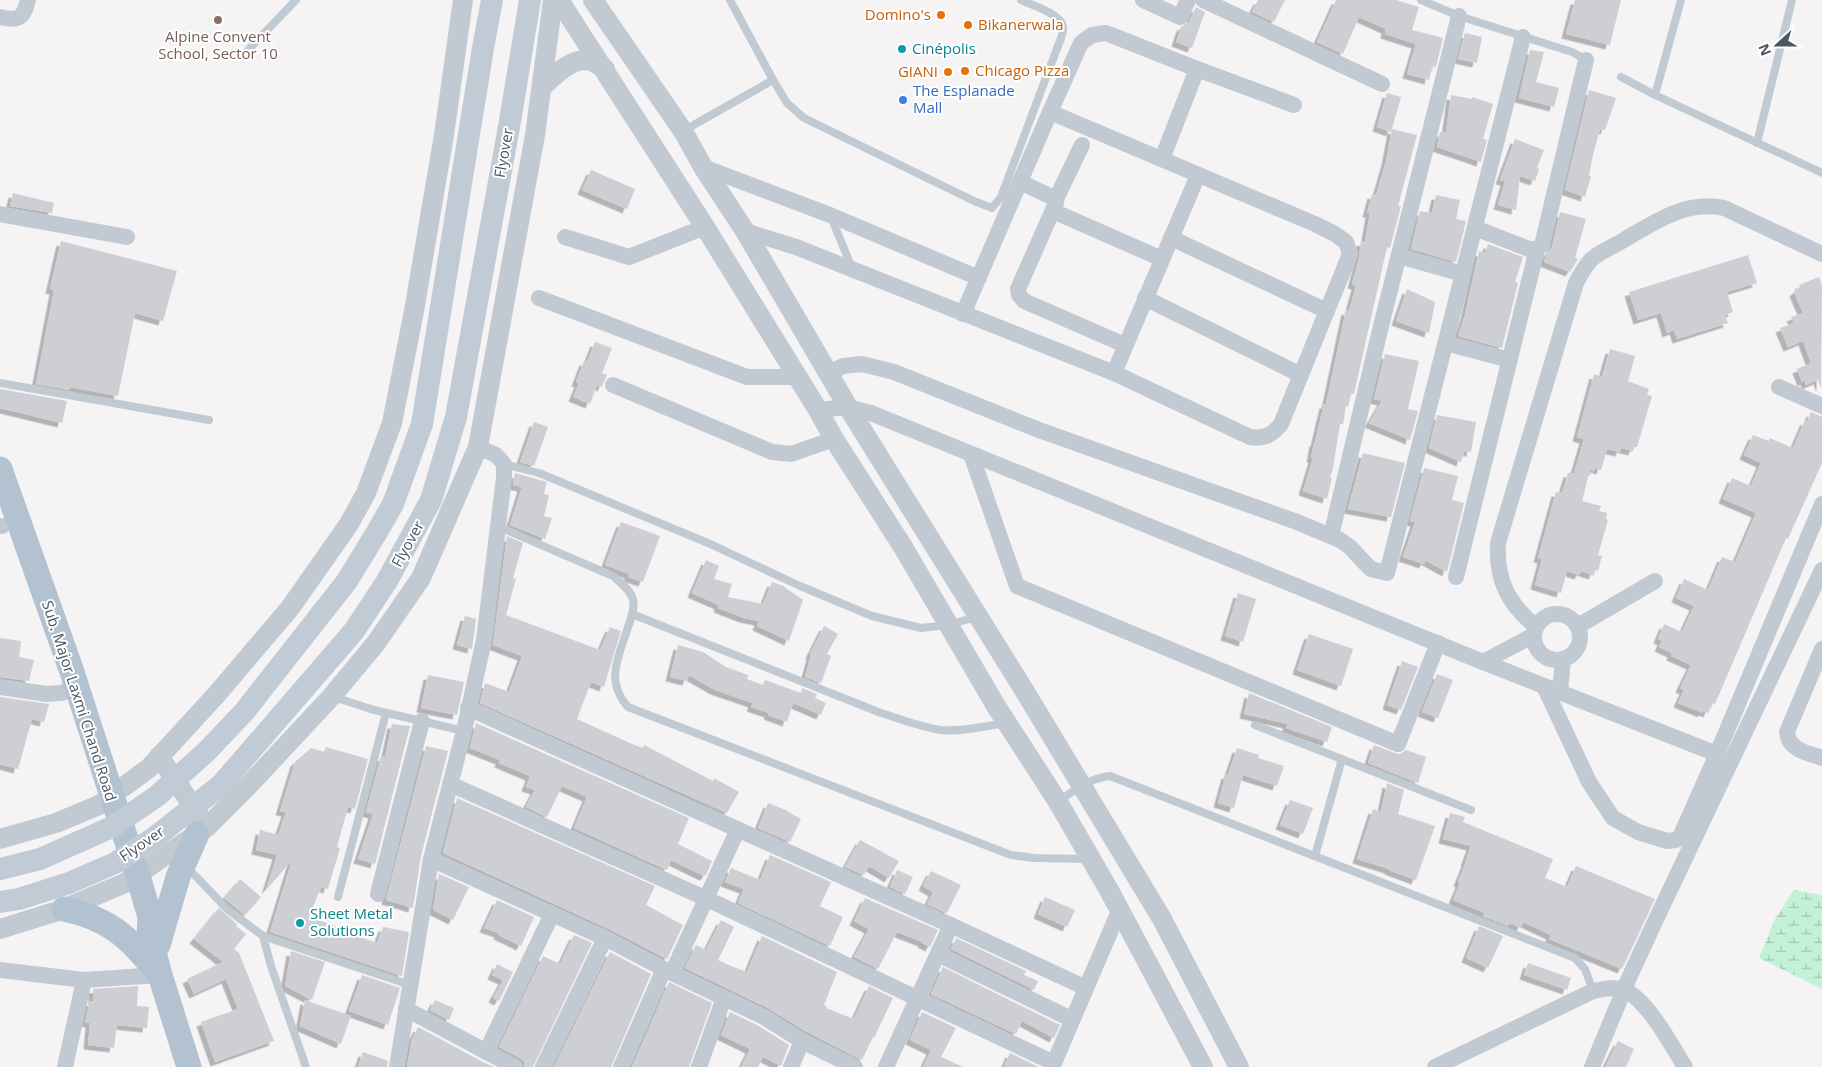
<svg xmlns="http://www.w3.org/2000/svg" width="1822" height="1067" font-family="'Open Sans',sans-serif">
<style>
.wetland{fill:url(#wetland-marsh)}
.building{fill:#cdcfd5;filter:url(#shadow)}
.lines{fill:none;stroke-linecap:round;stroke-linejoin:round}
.service{stroke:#c1cad2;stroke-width:8}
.minor{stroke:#c1cad2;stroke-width:16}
.tertiary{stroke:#c1cad2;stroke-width:20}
.primary{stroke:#b3c2d1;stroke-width:25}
.secondary-bridge{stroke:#c1cbd6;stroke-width:22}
.food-dot{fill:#e8710a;stroke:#fff;stroke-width:2}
.education-dot{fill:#8d6e63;stroke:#fff;stroke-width:2}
.culture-dot{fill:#0f9aa8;stroke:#fff;stroke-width:2}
.shop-dot{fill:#3f7fe0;stroke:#fff;stroke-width:2}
.labels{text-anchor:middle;stroke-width:4;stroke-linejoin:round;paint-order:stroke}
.food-label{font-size:15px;fill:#c56008;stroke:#fff;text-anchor:end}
.education-label{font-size:15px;fill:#785e54;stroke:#fff}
.culture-label{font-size:15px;fill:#0d838f;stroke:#fff;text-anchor:start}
.shop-label{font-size:15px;fill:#366cbe;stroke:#fff;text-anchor:start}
.street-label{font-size:15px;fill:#4a5661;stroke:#fff}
</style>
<defs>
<pattern id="wetland-marsh" width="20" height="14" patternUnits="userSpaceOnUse" patternTransform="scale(1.25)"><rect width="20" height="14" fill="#c3f1d5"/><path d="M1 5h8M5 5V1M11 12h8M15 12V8" fill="none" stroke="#a0c6b0"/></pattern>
<filter id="shadow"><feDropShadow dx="-4.5" dy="4.5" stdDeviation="0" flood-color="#0004"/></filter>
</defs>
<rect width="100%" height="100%" fill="#f5f3f3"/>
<polygon class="wetland" points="1794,890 1822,895 1822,989 1759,958 1775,919"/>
<g class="building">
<polygon points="1258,0 1285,0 1274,22 1252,12"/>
<polygon points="1336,0 1396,0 1419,7 1412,30 1443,38 1436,67 1432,66 1429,80 1407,74 1416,44 1385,34 1386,29 1359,17 1343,54 1317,42"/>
<polygon points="1575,0 1621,0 1610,45 1566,34"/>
<polygon points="1196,7 1205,12 1192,48 1176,42 1181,27 1189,22"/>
<polygon points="1465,33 1482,37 1477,63 1458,59"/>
<polygon points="1530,50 1544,52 1536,82 1559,88 1554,107 1519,98"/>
<polygon points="1589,90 1616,98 1605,130 1600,129 1593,155 1589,175 1591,176 1585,197 1565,190"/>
<polygon points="1387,93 1401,97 1391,132 1377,127"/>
<polygon points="1451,95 1472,99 1472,97 1493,104 1483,139 1487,140 1481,162 1437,147 1440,132 1446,133"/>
<polygon points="1392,129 1417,135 1398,206 1401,206 1390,248 1387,247 1354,394 1351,394 1348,407 1346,406 1343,424 1340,424 1333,468 1330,478 1332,478 1327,499 1303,491 1313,458 1311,458 1314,442 1315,442 1324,404 1326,404 1346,310 1349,311 1356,285 1352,284 1359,258 1361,241 1365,242 1370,213 1367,213 1372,194 1376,195 1386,161"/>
<polygon points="1515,139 1544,150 1537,168 1539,169 1535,181 1520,176 1516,210 1498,205 1505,181 1500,180"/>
<polygon points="591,170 635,189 627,209 582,190"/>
<polygon points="13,193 54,203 52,213 10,206"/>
<polygon points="1436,195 1460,200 1456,219 1466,221 1456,262 1411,249 1420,211 1432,213"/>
<polygon points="1560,212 1586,219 1575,258 1578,259 1570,272 1544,262 1546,255 1552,247"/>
<polygon points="61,241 177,271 163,321 135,313 118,396 70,387 70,390 36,384 54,290 50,289"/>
<polygon points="1488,244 1523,257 1515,282 1518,283 1502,348 1458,336 1465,315 1479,251 1485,253"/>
<polygon points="1748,255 1757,283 1727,292 1733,312 1725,315 1728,323 1677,339 1674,330 1667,333 1661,313 1638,320 1629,292"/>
<polygon points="1819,277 1822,285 1821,388 1818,380 1806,385 1805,380 1802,382 1797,369 1811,363 1803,341 1788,347 1780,328 1794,323 1791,317 1803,313 1794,292 1800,287 1799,285"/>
<polygon points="1407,289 1435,302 1429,333 1396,321"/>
<polygon points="595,342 612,348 602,373 607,375 602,387 597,385 590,404 573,397 579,383 576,382 584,361 587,362"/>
<polygon points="1610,349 1635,356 1628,381 1649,389 1647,395 1652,396 1637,447 1634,447 1633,451 1621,448 1620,452 1607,449 1601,470 1595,468 1594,471 1590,470 1582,501 1601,506 1599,511 1607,513 1606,519 1608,520 1598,555 1602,556 1598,571 1595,570 1593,575 1581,571 1579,575 1567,571 1561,593 1535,585 1542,559 1538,558 1556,492 1562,493 1568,473 1574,473 1584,439 1577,437 1594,374 1602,377"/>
<polygon points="1385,354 1419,361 1408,409 1418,411 1410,440 1369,423 1382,401 1374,399"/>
<polygon points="0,389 67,401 62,423 0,408"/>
<polygon points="1811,412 1822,417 1822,463 1788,539 1786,538 1715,704 1712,703 1708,713 1703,711 1703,713 1678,703 1684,690 1680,688 1691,665 1671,656 1672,653 1659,647 1662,641 1658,639 1664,624 1682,632 1694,606 1676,598 1684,579 1708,590 1722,557 1735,562 1756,513 1723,499 1732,478 1751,486 1761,463 1744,455 1753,435 1769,441 1770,438 1793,448 1805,420 1807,422"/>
<polygon points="1437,415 1476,422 1471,452 1464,451 1461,462 1429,448"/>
<polygon points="534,422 548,427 534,466 520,462"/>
<polygon points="1363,453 1405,463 1391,517 1348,509"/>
<polygon points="1424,468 1458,476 1452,500 1464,503 1447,572 1425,560 1424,564 1403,557 1415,522 1410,521"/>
<polygon points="515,473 547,482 544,494 549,495 544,516 552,518 545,539 510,525 522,487 513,485"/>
<polygon points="621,522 660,536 643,582 628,577 629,574 605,565"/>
<polygon points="507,536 523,543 513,578 516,579 506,615 600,650 610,627 621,631 604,687 591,682 577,719 632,744 643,748 644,745 713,781 714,778 739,792 727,813 480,703 485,683 509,692 522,656 493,645"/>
<polygon points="706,560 719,566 714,579 732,584 728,597 763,604 772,582 783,586 803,600 789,641 757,626 759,621 744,618 718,608 719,605 692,593"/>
<polygon points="1238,593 1256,599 1243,642 1225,636"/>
<polygon points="465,616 476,619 472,649 457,645"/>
<polygon points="824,626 838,634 827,654 831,656 821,683 805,677 811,655 810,654"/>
<polygon points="1309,634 1353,649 1341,686 1297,670"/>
<polygon points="0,638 21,641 19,657 34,660 29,681 0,677"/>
<polygon points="678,645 703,652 726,667 748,675 747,679 763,685 765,680 801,693 802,688 817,694 815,698 826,703 821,715 793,703 787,722 768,715 769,713 751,707 753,703 715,690 689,675 687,681 670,677"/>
<polygon points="1402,661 1418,667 1401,710 1387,705"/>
<polygon points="1437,674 1453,680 1438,718 1422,712"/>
<polygon points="428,675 464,682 457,715 421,708"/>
<polygon points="1249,693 1332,727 1327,742 1286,728 1288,724 1244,714"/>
<polygon points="0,697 49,704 44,722 32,719 18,769 0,764"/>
<polygon points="476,723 689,818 678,844 712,861 706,875 704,876 671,860 667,870 574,828 587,797 562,786 547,817 526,807 535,790 526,787 530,776 499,763 500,760 470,748"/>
<polygon points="392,724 410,726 375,864 358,859 373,814 366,812 381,756 385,757"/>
<polygon points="1374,745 1395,753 1400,754 1406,750 1426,757 1418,783 1368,763"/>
<polygon points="426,746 448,751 421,856 413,908 386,900"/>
<polygon points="326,747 368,759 355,809 348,807 337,847 340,848 328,889 321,887 309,917 344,929 343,931 377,943 383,927 409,932 402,976 270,932 292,860 266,890 277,855 256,850 260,830 278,835 286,812 280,811 295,762 311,748 324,752"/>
<polygon points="1237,748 1259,755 1258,758 1284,766 1277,786 1243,775 1234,808 1218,803 1226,774 1228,775"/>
<polygon points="1387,783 1404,790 1398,814 1435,826 1416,880 1389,870 1389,869 1357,859 1373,809 1381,812"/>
<polygon points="457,798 655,886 646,905 683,925 667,959 609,929 443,853"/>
<polygon points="1290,800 1313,808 1303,834 1280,825"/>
<polygon points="768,803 788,811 788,812 801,819 790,842 758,828"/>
<polygon points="1450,813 1465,817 1463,822 1553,859 1545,878 1567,887 1576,866 1655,899 1622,969 1549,939 1551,935 1523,922 1521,928 1509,923 1508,926 1483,916 1485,913 1453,900 1460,883 1458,882 1466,862 1465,862 1471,846 1443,839"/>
<polygon points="860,840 899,861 889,878 869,866 864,875 845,867"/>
<polygon points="770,855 831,882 820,906 843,917 830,946 738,903 744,889 725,882 731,868 760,880"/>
<polygon points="897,870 913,877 905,894 890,887"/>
<polygon points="931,871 961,885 947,913 927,904 933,892 923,886"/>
<polygon points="439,874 469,887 453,920 433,910"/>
<polygon points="240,879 261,897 245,915 224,898"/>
<polygon points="1045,897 1075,910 1067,927 1038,914"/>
<polygon points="865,898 938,930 930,947 922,943 923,942 897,932 878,969 854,957 869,929 854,921"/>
<polygon points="497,900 534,917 521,946 498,935 499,933 484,928"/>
<polygon points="219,908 237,924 236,926 246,934 234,949 239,953 274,1041 215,1062 201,1022 238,1009 226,979 194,994 187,979 223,962 194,939"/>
<polygon points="721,920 734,927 718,960 731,966 747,972 762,936 837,972 824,1005 827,1007 826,1008 854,1019 869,986 893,998 874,1038 873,1037 862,1060 807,1032 768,1008 685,968 696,945 706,950"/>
<polygon points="1479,926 1503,936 1488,968 1466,958"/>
<polygon points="574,935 592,943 533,1067 525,1067 524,1062 520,1058 499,1047 543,956 560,964"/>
<polygon points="956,938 1026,971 1024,975 1038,981 1034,990 951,949"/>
<polygon points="291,951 325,962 312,1000 285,986"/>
<polygon points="610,952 651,974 611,1067 554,1067"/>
<polygon points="1528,963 1571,978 1567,990 1524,975"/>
<polygon points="497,964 513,972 499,1001 493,998 503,980 492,975"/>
<polygon points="943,967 1060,1025 1054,1038 1022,1021 1016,1034 931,994"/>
<polygon points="362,975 400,988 388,1025 349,1011"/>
<polygon points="669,982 712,1003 689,1067 632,1067"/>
<polygon points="138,986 137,1006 149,1007 147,1028 117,1025 114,1048 88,1045 90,1023 85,1022 90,1001 93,1002 93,989"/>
<polygon points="305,1000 351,1016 341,1044 300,1026"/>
<polygon points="435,1000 454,1008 449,1020 430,1010"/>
<polygon points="730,1012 759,1026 789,1045 781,1066 763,1057 758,1067 741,1067 750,1049 721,1035"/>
<polygon points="922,1012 956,1028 941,1057 963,1067 923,1067 931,1050 910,1040"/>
<polygon points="418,1027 481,1061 494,1067 407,1067 412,1039"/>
<polygon points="1618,1041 1634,1049 1626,1067 1605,1067"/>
<polygon points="363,1052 388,1061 387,1067 358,1067"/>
<polygon points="1010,1053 1039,1067 1004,1067"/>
</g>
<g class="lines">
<g class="service">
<path d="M730 0 773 80 787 103 804 118 974 201 992 208 1001 197 1061 38C1062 35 1064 30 1063 26 1061 14 1032 5 1021 0"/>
<polyline points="1421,0 1459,16 1572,52 1586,60"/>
<polyline points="248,50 296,0"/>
<polyline points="1621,77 1655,95 1681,0"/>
<polyline points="1655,95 1822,173"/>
<polyline points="683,131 773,80"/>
<polyline points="1757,143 1792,0"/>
<polyline points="831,217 852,268"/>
<polyline points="0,383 209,420"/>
<polyline points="504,464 539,473 708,543 800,586 872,616 921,628 948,625 976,617"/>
<path d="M497 526 613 576C620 582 631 590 633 600 635 609 631 619 628 627 619 657 604 680 628 707L1011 855 1034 858 1089 859"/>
<path d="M632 614 881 713C900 719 920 727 941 730 962 732 985 726 1006 723"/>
<polyline points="334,697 374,710 464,731"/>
<polyline points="1255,725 1471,810"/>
<path d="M1059 801C1076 789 1090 778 1110 776L1575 958 1585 969 1593 991"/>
<polyline points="1315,856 1342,759"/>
<polyline points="187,867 227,909 263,936 410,985"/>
<polyline points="338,897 386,713"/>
<polyline points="263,936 271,966 306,1067"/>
</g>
<g class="minor">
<polyline points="1143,0 1180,17 1188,0"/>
<polyline points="1203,0 1382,84"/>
<path d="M0 17C19 21 23 19 28 0"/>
<polyline points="1162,159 1197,69"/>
<polyline points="703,167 830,215 979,278"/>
<polyline points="1020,182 1054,198 1056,203 1018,289 1019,295 1024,301 1125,345"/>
<polyline points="1055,201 1082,145"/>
<polyline points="1053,211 1162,259"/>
<polyline points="0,214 127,237"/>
<polyline points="1475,228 1529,249 1537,249 1542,245 1586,60"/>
<path d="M745 231 796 247 1114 373 1250 437C1265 439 1272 435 1281 424L1350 254 1346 242 1335 234 1315 224 1050 112"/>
<polyline points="565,237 629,257 705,227"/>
<polyline points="1171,238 1327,311"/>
<polyline points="1399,256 1463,274"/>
<polyline points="539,298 747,377 797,377"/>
<polyline points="1145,298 1301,375"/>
<polyline points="963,314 1050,112 1081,43 1092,35 1106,33 1197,69 1294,105"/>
<polyline points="1445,343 1510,360"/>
<polyline points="829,373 843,366 862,364 894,372 1039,430 1297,522 1340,540 1350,547 1363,561 1371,569 1387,573 1523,37"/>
<polyline points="1114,373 1198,175"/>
<polyline points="613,385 772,452 791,454 834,439"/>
<polyline points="1779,387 1822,406"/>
<polyline points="818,410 848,407 871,413 1483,662 1717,754"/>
<polyline points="971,454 1017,586 1398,744 1438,643"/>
<polyline points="0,526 2,526"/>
<polyline points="1331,536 1380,330 1459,16"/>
<polyline points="1456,577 1537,249"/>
<circle cx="1557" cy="637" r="23"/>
<polyline points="1578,626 1655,581"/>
<path d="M1536 627C1508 603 1496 581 1498 543L1576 283C1581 274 1585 265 1593 258 1602 251 1614 246 1624 240 1655 222 1686 200 1724 208L1822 254"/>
<path d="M1822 649 1787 732C1788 750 1808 753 1822 758"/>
<polyline points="1483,662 1534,635"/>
<polyline points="1544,686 1589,782 1613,818 1638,832 1667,841 1676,840 1680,837 1717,754 1822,504"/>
<polyline points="0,687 46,694 61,693 77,688"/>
<polyline points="1560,692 1563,659"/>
<polyline points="468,708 957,928 1086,988"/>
<polyline points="450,784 705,898 1054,1063 1120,909"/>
<polyline points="431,859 605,938 664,969 764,1017 802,1041 855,1067"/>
<polyline points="378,894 422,721"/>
<polyline points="938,954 1071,1019"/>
<polyline points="0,970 84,980 160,975"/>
<polyline points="672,973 738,829"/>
<polyline points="406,1009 515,1067"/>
<polyline points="486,1052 552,914"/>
<polyline points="65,1067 84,980"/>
<polyline points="397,1067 431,859 464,731 484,640 504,478 504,464 496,455 478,447"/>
<polyline points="543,1067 605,938"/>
<polyline points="621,1067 664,969"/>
<polyline points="699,1067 724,998"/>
<polyline points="791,1067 802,1041"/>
<polyline points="886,1067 951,925"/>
<path d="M1435 1067 1593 991C1603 989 1614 986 1624 990 1647 999 1672 1046 1685 1067"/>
<polyline points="1592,1067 1628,980 1659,913 1822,570"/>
</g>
<g class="tertiary">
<polyline points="559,0 705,227 818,410 834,439 903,547 996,706 1058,802 1110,892 1203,1067"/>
<polyline points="593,0 683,131 703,167 745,231 848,407 1024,690 1162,919 1239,1067"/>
<path d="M542 87C554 76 572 56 591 61 595 62 601 67 605 69"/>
<polyline points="159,756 202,820"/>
<polyline points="0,839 56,823 99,805 149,768 217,694 290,608 349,524 366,493 392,423 414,311 444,135 463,0"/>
<polyline points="0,929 61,910 125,883 207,827 248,786 332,696 376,643 421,578 478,447 535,135 553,0"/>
</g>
<g class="primary">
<polyline points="0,469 71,669 138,876 150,917 149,934 160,975 189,1067"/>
<path d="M64 909C108 918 129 937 156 971"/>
<polyline points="158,945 178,877 197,834"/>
</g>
<g class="secondary-bridge">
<polyline points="0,869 40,859 112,827 157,796 207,751 244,712 347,581 377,532 393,504 422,424 483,48 492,0"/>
<polyline points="0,902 19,899 69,883 115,863 154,838 221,785 354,631 387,581 431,500 456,417 509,127 530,0"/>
</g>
</g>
<g class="food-dot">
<circle cx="941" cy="15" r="5"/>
<circle cx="968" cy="25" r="5"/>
<circle cx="965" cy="71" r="5"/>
<circle cx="948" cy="72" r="5"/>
</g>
<circle class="education-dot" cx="218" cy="20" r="5"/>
<g class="culture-dot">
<circle cx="902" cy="49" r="5"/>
<circle cx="300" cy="923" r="5"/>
</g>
<circle class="shop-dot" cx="903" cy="100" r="5"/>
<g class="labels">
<g class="food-label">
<text x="931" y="20">Domino's</text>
<text x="978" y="30" text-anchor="start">Bikanerwala</text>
<text x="975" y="76" text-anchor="start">Chicago Pizza</text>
<text x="938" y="77">GIANI</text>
</g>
<g class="education-label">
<text x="218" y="42">Alpine Convent<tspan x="218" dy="17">School, Sector 10</tspan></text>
</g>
<g class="culture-label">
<text x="912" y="54">Cinépolis</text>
<text x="310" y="919">Sheet Metal<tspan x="310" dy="17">Solutions</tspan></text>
</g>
<g class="shop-label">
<text x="913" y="96">The Esplanade<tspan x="913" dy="17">Mall</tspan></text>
</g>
<g class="street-label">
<text transform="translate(504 153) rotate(-80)" y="5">Flyover</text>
<text transform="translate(408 544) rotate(-61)" y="5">Flyover</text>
<text transform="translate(79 701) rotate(72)" y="5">Sub. Major Laxmi Chand Road</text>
<text transform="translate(142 844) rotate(-34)" y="5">Flyover</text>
</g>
</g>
<g transform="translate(1777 45) rotate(249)" stroke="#ffffff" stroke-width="4" paint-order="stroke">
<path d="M0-4L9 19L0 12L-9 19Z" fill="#4a5661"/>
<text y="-8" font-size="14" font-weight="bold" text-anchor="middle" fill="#4a5661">N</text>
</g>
</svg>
